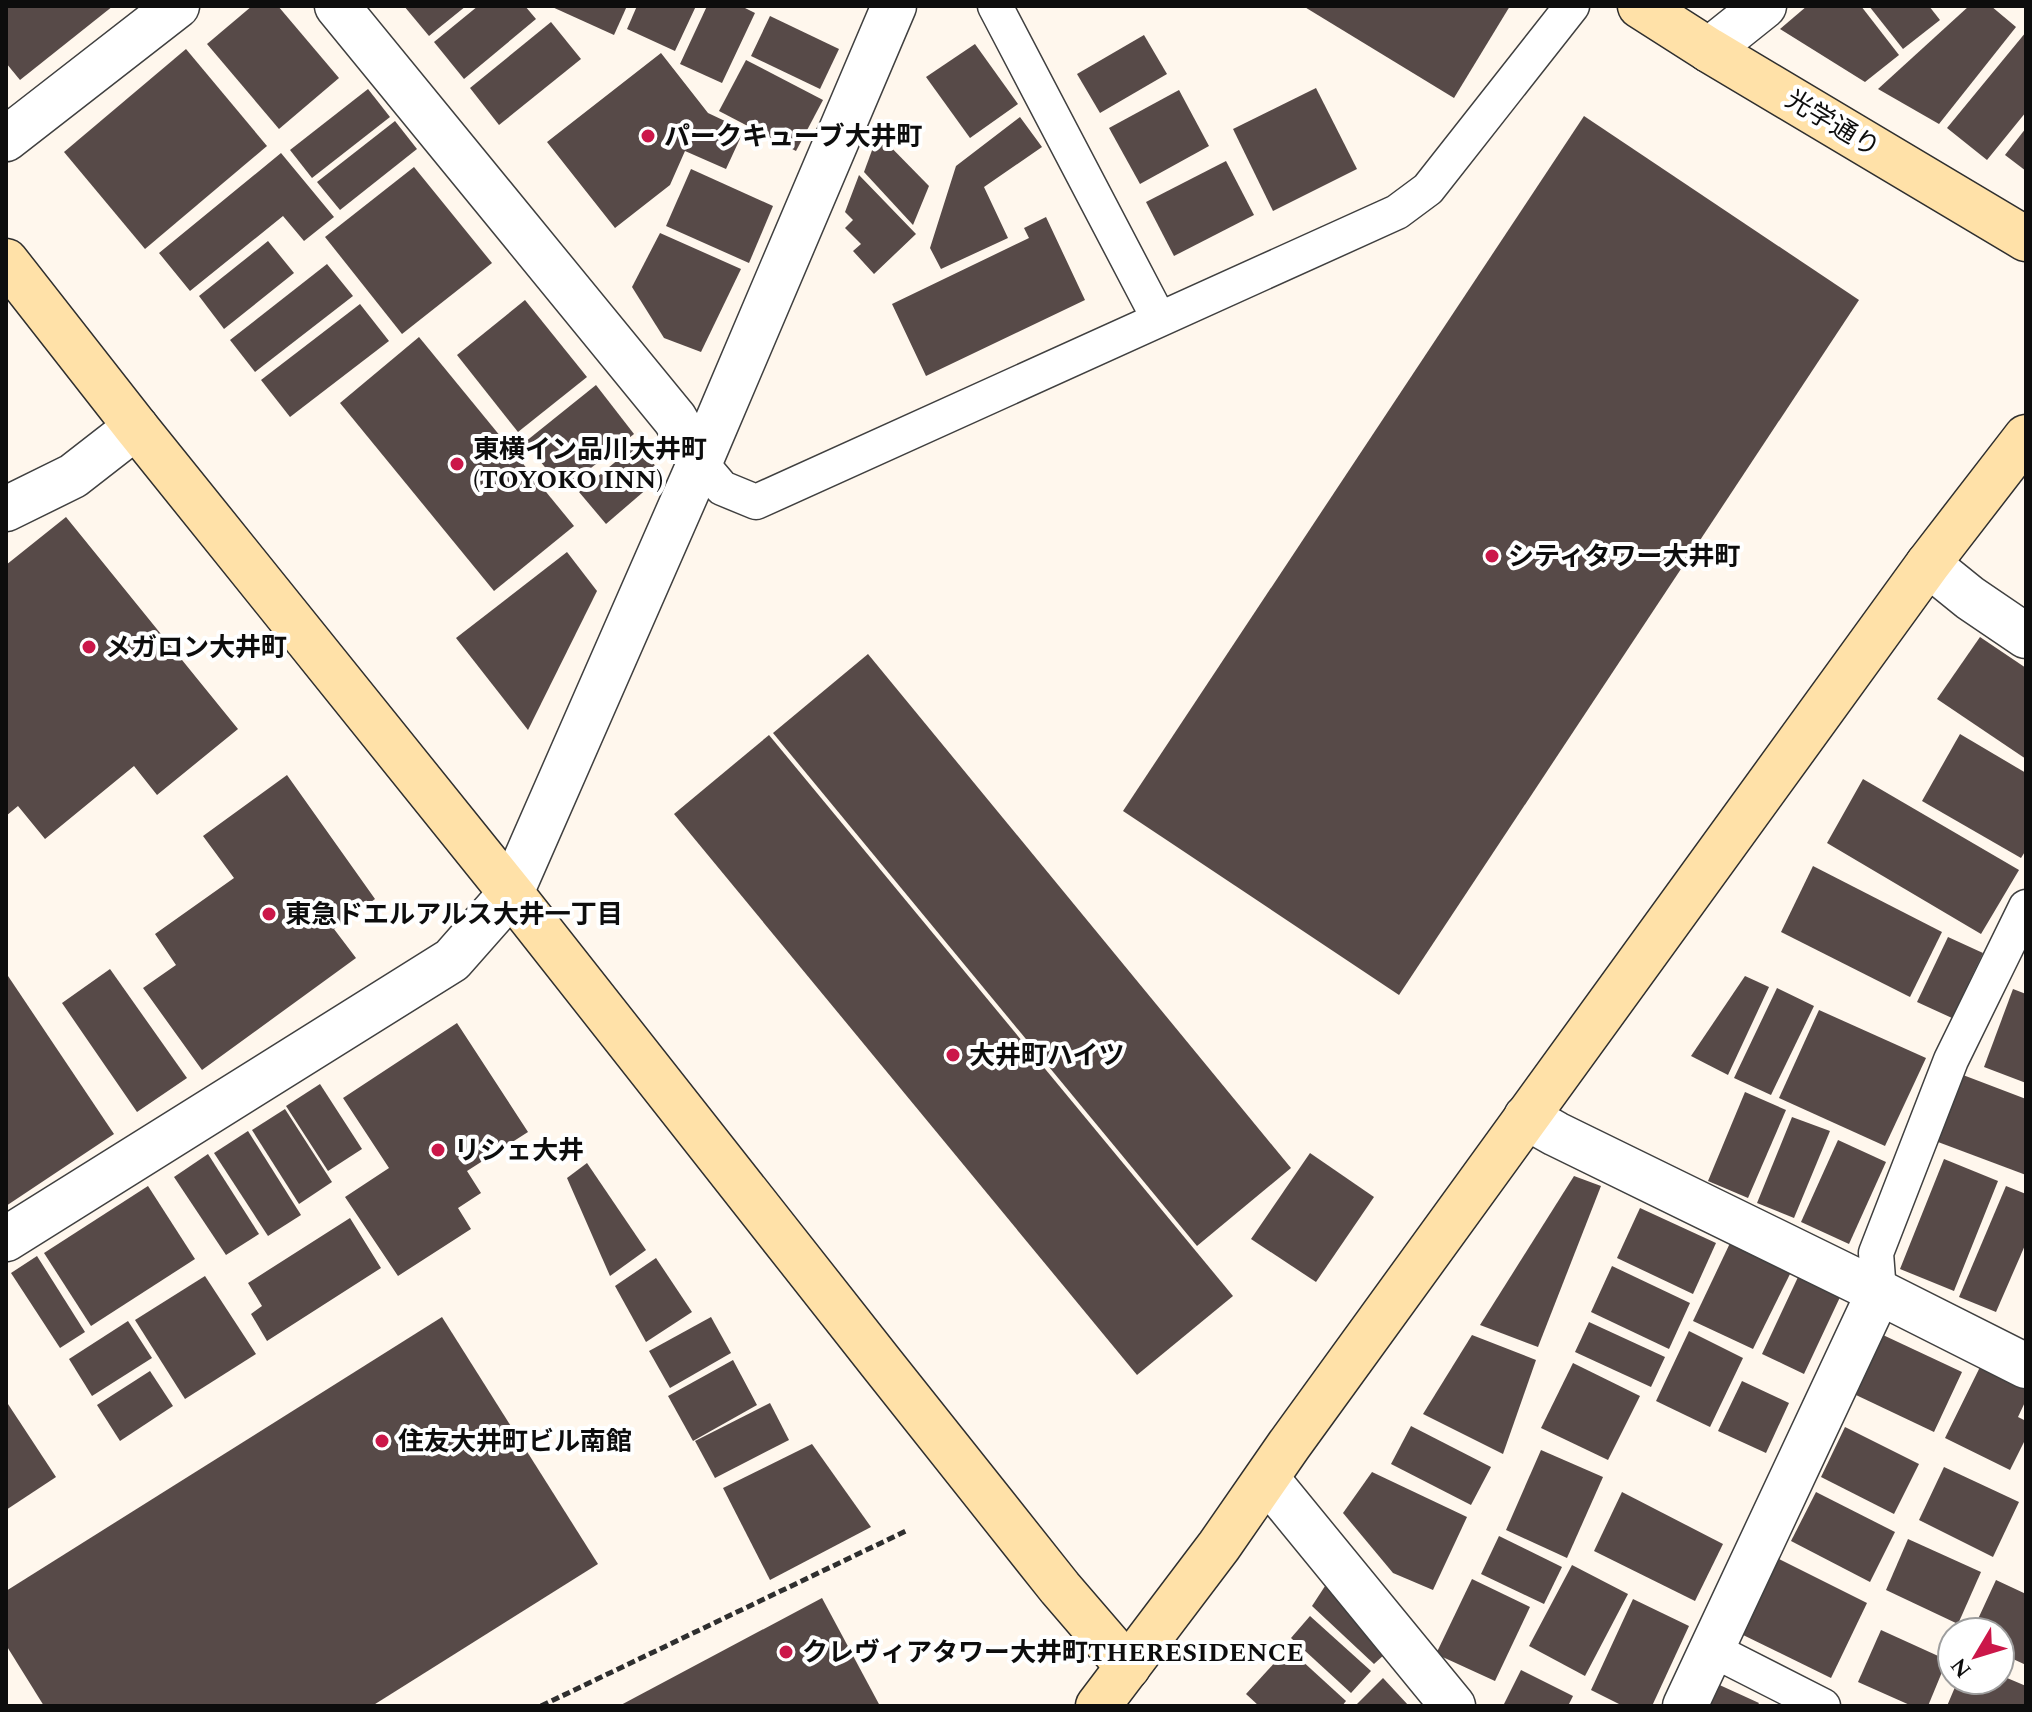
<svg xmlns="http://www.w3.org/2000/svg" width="2032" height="1712" font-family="Spectral,'Noto Sans JP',serif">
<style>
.building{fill:#574a48}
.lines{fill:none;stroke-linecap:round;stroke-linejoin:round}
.lane-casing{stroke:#404040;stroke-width:37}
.street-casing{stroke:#404040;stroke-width:47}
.secondary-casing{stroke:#2f2f2f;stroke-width:47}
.path{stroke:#2f2f2f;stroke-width:5;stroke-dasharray:8 4;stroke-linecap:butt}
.lane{stroke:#fff;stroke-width:34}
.street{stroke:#fff;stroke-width:44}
.secondary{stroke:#ffe1a8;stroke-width:44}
.poi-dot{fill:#cb1749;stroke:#fff;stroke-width:3}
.labels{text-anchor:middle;stroke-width:8;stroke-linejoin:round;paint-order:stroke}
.street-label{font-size:26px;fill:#0d0d0d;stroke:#fff}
.poi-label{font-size:26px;font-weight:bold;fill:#0d0d0d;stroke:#fff;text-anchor:start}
</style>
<rect width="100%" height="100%" fill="#fff7ed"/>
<g class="building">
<polygon points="6,6 113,6 20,80 6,63"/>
<polygon points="252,6 278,6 339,78 279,129 207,44"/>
<polygon points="404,6 466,6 429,36"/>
<polygon points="478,6 525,6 536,19 464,79 434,42"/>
<polygon points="550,6 627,6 614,35"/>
<polygon points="637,6 696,6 675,51 627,29"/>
<polygon points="707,6 741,6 755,13 722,83 680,64"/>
<polygon points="1303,6 1510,6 1454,98"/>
<polygon points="1807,6 1861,6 1899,55 1865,82 1780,29"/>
<polygon points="1869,6 1929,6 1940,20 1903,49"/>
<polygon points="1969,6 1991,6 2016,27 1939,124 1878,89"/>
<polygon points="770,16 839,49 820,89 751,56"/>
<polygon points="551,22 581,59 499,125 470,88"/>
<polygon points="2026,32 2026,112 1987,160 1947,128"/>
<polygon points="1144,35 1167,74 1100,113 1077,74"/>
<polygon points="975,44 1018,104 970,138 926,77"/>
<polygon points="186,49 267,146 145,249 64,152"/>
<polygon points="661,53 708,113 744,130 726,169 685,151 670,185 615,228 547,142"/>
<polygon points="746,60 823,100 796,151 719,111"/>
<polygon points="1316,88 1357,169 1273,211 1233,129"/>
<polygon points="368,89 390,117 312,178 290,150"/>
<polygon points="1179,90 1209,146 1140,184 1109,128"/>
<polygon points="1584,116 1859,300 1399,995 1123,811"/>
<polygon points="1020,117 1042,147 984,187 1008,238 941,269 930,248 956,166"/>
<polygon points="395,121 417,149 340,210 317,182"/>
<polygon points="2026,128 2026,171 2005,155"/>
<polygon points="878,134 929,186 913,225 864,172"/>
<polygon points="281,153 334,217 304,241 283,216 190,291 159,253"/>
<polygon points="1226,161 1254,215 1174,256 1146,202"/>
<polygon points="414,167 492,263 402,334 325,237"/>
<polygon points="691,169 773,206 749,263 666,226"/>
<polygon points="859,175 916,234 874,274 853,251 861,244 845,228 853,220 845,212"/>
<polygon points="1046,217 1085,300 926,376 892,304 1029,238 1024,228"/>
<polygon points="660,233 741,269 701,352 664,338 632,287"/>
<polygon points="268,241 294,273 224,329 199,296"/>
<polygon points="327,264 353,296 255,372 230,340"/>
<polygon points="525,300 587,377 518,432 457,355"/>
<polygon points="360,304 389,341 290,417 261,380"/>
<polygon points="419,337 574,526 494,591 340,403"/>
<polygon points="596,385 634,434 563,490 525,442"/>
<polygon points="637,444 663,475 606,524 579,492"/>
<polygon points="66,517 238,729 157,795 134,766 45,839 18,806 6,816 6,565"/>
<polygon points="567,552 597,591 528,730 456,638"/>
<polygon points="1980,637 2026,668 2026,759 1937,699"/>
<polygon points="868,654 1291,1168 1197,1246 773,733"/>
<polygon points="1960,734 2026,773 2026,850 2021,858 1922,801"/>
<polygon points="769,735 1233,1296 1137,1375 674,814"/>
<polygon points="287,775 375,899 334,929 356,958 202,1070 143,988 176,965 155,934 234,878 203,836"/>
<polygon points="1863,779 2019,870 1981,934 1827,843"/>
<polygon points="1813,866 1942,932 1910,997 1781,932"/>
<polygon points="1948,937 1983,953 1952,1018 1917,1002"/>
<polygon points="110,969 187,1078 137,1112 62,1003"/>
<polygon points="6,973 114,1134 6,1206"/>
<polygon points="1745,976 1769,987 1728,1075 1691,1056"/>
<polygon points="1777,988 1814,1006 1771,1095 1734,1078"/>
<polygon points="2013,989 2026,994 2026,1083 1984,1067"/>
<polygon points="1819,1010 1926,1058 1885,1146 1779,1098"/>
<polygon points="457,1023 528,1132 467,1171 481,1193 458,1208 471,1229 398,1276 345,1197 389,1168 343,1098"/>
<polygon points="1963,1075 2026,1099 2026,1175 1938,1142"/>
<polygon points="320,1084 362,1149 328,1171 286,1106"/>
<polygon points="1745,1092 1786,1110 1748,1198 1708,1181"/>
<polygon points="285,1109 332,1182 299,1204 252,1130"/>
<polygon points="1792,1117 1830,1131 1794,1218 1757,1203"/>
<polygon points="248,1131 301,1215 268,1236 214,1153"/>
<polygon points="1838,1140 1886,1162 1849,1244 1801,1222"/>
<polygon points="1310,1153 1374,1197 1316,1282 1251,1239"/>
<polygon points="208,1154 259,1234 226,1255 174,1177"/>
<polygon points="1944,1159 1998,1181 1954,1291 1900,1269"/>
<polygon points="587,1163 646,1250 610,1276 567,1178"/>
<polygon points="1574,1176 1601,1186 1538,1347 1480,1325"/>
<polygon points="148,1186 195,1259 91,1326 44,1253"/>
<polygon points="2006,1186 2026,1194 2026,1243 1996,1312 1959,1297"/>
<polygon points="1640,1208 1716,1243 1693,1294 1617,1258"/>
<polygon points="350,1218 381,1268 267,1341 251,1314 262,1306 248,1283"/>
<polygon points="1731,1241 1792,1270 1753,1349 1693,1321"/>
<polygon points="37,1256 85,1332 60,1348 11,1273"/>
<polygon points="656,1258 692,1312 646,1342 615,1286"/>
<polygon points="1612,1266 1690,1303 1669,1349 1591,1312"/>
<polygon points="1799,1275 1841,1295 1804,1374 1762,1354"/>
<polygon points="205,1276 256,1354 185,1399 135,1320"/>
<polygon points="442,1317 598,1564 372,1706 44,1706 6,1645 6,1591"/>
<polygon points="711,1317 731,1353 670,1388 649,1351"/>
<polygon points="128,1321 152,1358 92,1396 69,1359"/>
<polygon points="1589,1322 1665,1357 1651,1387 1575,1352"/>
<polygon points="1689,1331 1743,1358 1710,1427 1656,1401"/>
<polygon points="1472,1335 1536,1360 1503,1454 1423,1414"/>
<polygon points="1883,1335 1962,1372 1934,1432 1856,1395"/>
<polygon points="733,1360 757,1405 693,1441 668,1396"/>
<polygon points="1573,1363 1640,1396 1608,1460 1541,1428"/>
<polygon points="1980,1367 2026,1389 2026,1400 2018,1417 2026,1421 2026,1438 2010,1470 1945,1438"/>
<polygon points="150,1371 173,1406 120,1441 97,1405"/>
<polygon points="1742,1381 1789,1403 1766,1453 1718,1431"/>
<polygon points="6,1401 56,1477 6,1510"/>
<polygon points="770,1403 789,1440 715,1478 695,1441"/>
<polygon points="1411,1426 1491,1467 1471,1505 1391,1464"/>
<polygon points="1845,1427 1919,1464 1894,1514 1821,1477"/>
<polygon points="812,1444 871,1527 770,1580 723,1488"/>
<polygon points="1541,1450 1603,1477 1567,1558 1506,1530"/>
<polygon points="1944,1467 2019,1502 1993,1557 1919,1520"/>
<polygon points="1372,1472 1467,1517 1433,1590 1393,1573 1343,1513"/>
<polygon points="1622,1492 1723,1544 1695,1601 1594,1551"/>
<polygon points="1816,1492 1895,1532 1870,1582 1791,1541"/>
<polygon points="1499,1536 1562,1567 1544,1604 1481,1574"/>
<polygon points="1908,1539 1981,1572 1958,1624 1886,1590"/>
<polygon points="1775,1557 1867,1603 1831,1678 1739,1633"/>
<polygon points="1572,1565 1628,1594 1585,1676 1529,1646"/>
<polygon points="1472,1579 1530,1607 1495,1681 1436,1654"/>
<polygon points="1996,1580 2026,1594 2026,1665 2000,1653 2000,1632 1972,1632"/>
<polygon points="1327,1583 1386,1653 1374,1664 1312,1606"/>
<polygon points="822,1598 880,1706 619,1706"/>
<polygon points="1633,1599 1689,1626 1652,1706 1623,1706 1591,1690"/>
<polygon points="1310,1616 1371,1671 1351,1693 1291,1638"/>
<polygon points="1881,1630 1947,1660 1928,1706 1912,1706 1858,1682"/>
<polygon points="1288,1648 1346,1701 1342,1706 1259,1706 1246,1694"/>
<polygon points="1521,1670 1573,1696 1568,1706 1503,1706"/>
<polygon points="2000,1675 2026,1686 2026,1706 1947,1706 1958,1680 2000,1680"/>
<polygon points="1383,1678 1409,1706 1355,1706"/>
<polygon points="1713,1682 1759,1703 1757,1706 1702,1706"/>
</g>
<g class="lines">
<g class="lane-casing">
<g id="lane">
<polyline points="995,6 1159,319"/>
<polyline points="700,462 722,488 756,502 1397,212 1428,189 1572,6"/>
<polyline points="1879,1292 1876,1253 1951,1060 2026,907"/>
<polyline points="1713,1650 1823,1706"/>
</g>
</g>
<g class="street-casing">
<g id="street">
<polyline points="337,6 675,419 700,462"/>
<polyline points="1709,50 1764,6"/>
<polyline points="6,139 177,6"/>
<polyline points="6,509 73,476 136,427"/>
<polyline points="1928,564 1970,598 2026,636"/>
<polyline points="1526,1117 1556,1134 1879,1292 2026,1366"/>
<polyline points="6,1239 452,960 511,893 700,462 894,6"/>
<polyline points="1267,1479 1453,1706"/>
<polyline points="1685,1706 1879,1292"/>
</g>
</g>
<g class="secondary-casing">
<g id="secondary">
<polyline points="1640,6 1709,50 2026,239"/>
<polyline points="6,261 136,427 511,893 882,1364 1060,1588 1128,1667"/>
<polyline points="1098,1706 1219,1546 1289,1445 1928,564 2026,437"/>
</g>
</g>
<polyline class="path" points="541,1706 908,1530"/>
<use href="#lane" class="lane"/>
<use href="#street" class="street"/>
<use href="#secondary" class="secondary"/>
</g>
<g class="poi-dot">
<circle cx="648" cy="136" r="8"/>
<circle cx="457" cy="464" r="8"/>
<circle cx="1492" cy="556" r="8"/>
<circle cx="89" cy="647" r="8"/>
<circle cx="269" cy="914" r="8"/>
<circle cx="953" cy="1055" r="8"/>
<circle cx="438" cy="1150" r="8"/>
<circle cx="382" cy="1441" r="8"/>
<circle cx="786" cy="1652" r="8"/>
</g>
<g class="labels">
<g class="street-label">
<text transform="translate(1833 123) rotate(31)" y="9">光学通り</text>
</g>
<g class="poi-label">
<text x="664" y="145">パークキューブ大井町</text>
<text x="473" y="458">東横イン品川大井町<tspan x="473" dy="30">(TOYOKO INN)</tspan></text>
<text x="1508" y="565">シティタワー大井町</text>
<text x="105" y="656">メガロン大井町</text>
<text x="285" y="923">東急ドエルアルス大井一丁目</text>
<text x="969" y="1064">大井町ハイツ</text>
<text x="454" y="1159">リシェ大井</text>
<text x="398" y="1450">住友大井町ビル南館</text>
<text x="802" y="1661">クレヴィアタワー大井町THERESIDENCE</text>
</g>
</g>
<rect width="2032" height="1712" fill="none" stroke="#0d0d0d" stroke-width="16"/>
<g transform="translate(1976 1656) rotate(232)"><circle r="38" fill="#ffffff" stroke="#9e9e9e" stroke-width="2"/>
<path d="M0-6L14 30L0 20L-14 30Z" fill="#cb1749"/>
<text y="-12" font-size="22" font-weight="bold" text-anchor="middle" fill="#0d0d0d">N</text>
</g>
</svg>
